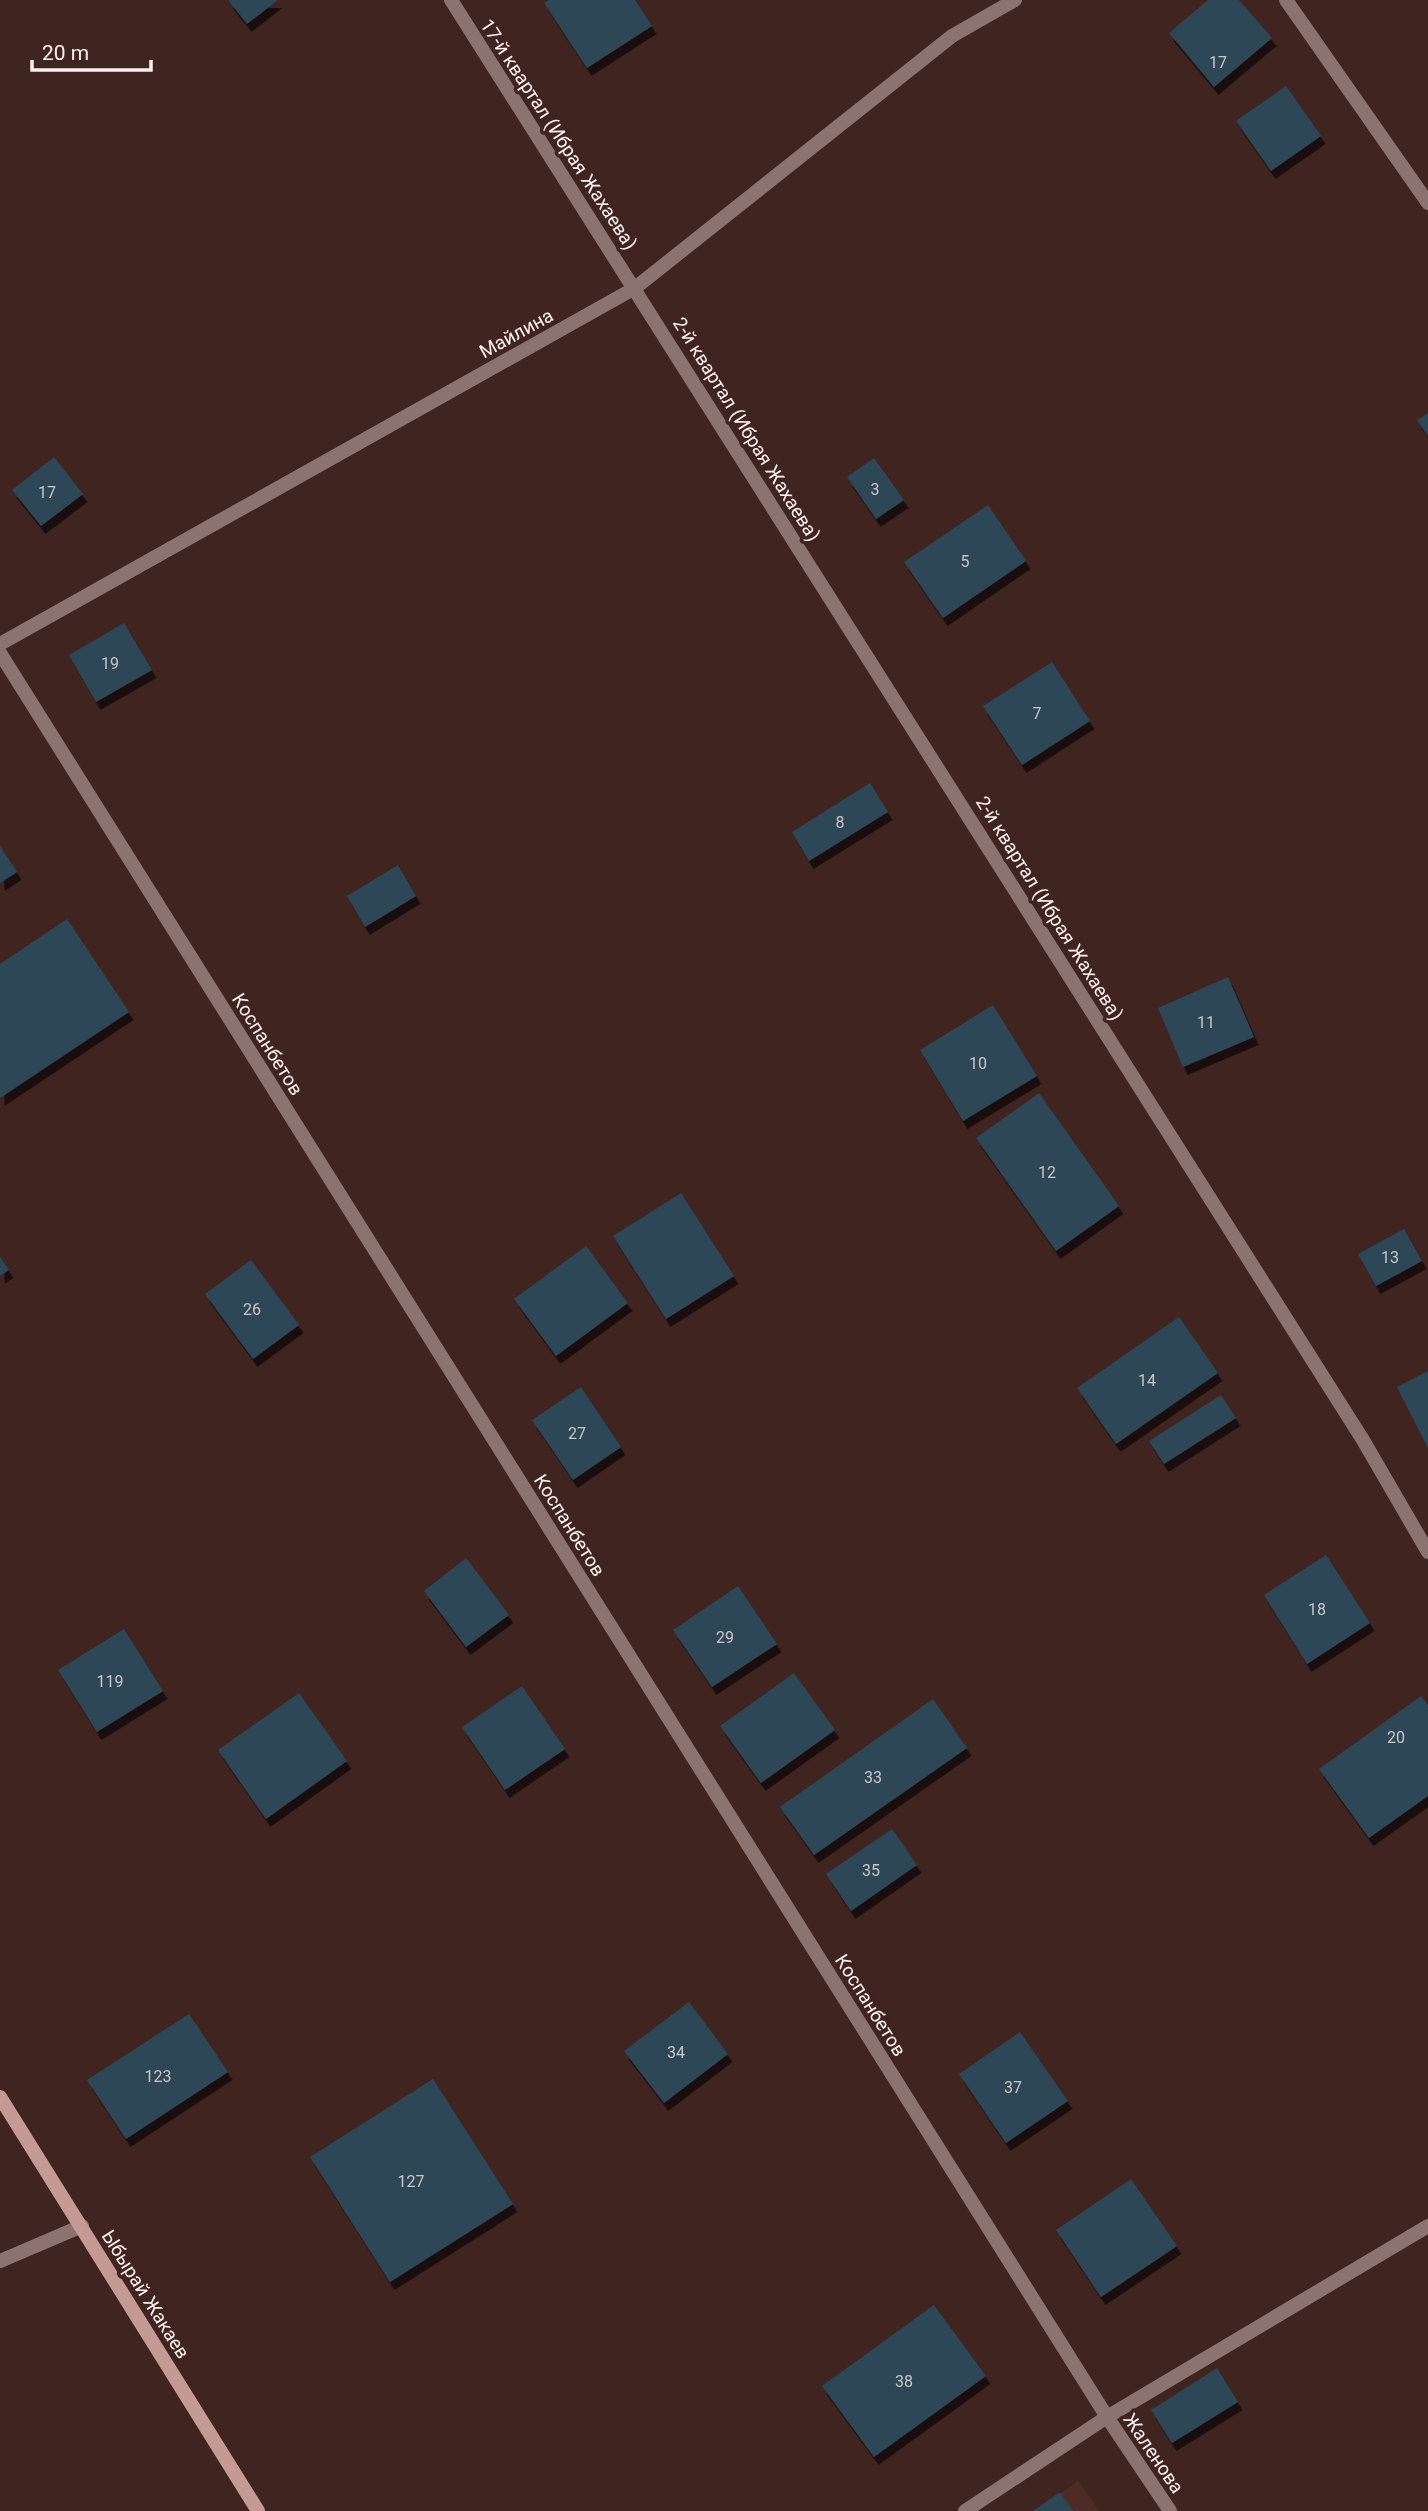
<svg xmlns="http://www.w3.org/2000/svg" width="1428" height="2511" font-family="Roboto,sans-serif">
<style>
.built{fill:#4d2b26}
.building{fill:#2e4657;filter:url(#shadow)}
.lines{fill:none;stroke-linecap:round;stroke-linejoin:round}
.street{stroke:#8d736f;stroke-width:14}
.secondary{stroke:#c49b94;stroke-width:14}
.labels{text-anchor:middle;stroke-width:7;stroke-linejoin:round;paint-order:stroke}
.number-label{font-size:16px;fill:#cac5c7}
.street-label{font-size:19px;fill:#feefec;stroke:#3f2420}
</style>
<defs>
<filter id="shadow"><feDropShadow dx="4.5" dy="8" stdDeviation="0" flood-color="#0009"/></filter>
</defs>
<rect width="100%" height="100%" fill="#3f2420"/>
<polygon class="built" points="1078,2481 1100,2511 1035,2511"/>
<g class="building">
<polygon points="228,0 278,0 247,24"/>
<polygon points="549,0 635,0 652,26 587,68 544,3"/>
<polygon points="1208,0 1239,0 1272,38 1214,87 1169,33"/>
<polygon points="1286,86 1321,136 1271,171 1236,121"/>
<polygon points="1428,413 1428,436 1417,420"/>
<polygon points="54,457 83,494 41,526 12,490"/>
<polygon points="874,458 904,500 876,519 847,477"/>
<polygon points="988,505 1026,561 943,618 904,562"/>
<polygon points="124,623 152,670 96,702 69,655"/>
<polygon points="1052,662 1090,721 1022,765 983,706"/>
<polygon points="870,783 888,812 809,861 792,832"/>
<polygon points="0,846 17,872 0,883"/>
<polygon points="398,865 416,896 365,927 347,896"/>
<polygon points="67,919 129,1012 0,1098 0,964"/>
<polygon points="1228,977 1254,1037 1183,1067 1158,1008"/>
<polygon points="993,1005 1037,1076 963,1121 920,1050"/>
<polygon points="1039,1093 1119,1206 1056,1251 976,1138"/>
<polygon points="681,1193 734,1276 666,1319 613,1236"/>
<polygon points="1404,1229 1422,1261 1376,1286 1358,1254"/>
<polygon points="586,1246 628,1303 556,1356 514,1299"/>
<polygon points="0,1257 9,1270 0,1276"/>
<polygon points="251,1260 299,1325 253,1359 205,1294"/>
<polygon points="1179,1317 1218,1373 1116,1444 1077,1388"/>
<polygon points="1428,1371 1428,1448 1397,1387"/>
<polygon points="581,1387 621,1447 573,1480 532,1420"/>
<polygon points="1221,1395 1236,1418 1164,1464 1149,1441"/>
<polygon points="1326,1555 1370,1623 1307,1664 1264,1595"/>
<polygon points="466,1558 509,1615 466,1647 424,1591"/>
<polygon points="738,1586 777,1644 712,1687 673,1630"/>
<polygon points="124,1629 163,1691 97,1732 58,1670"/>
<polygon points="794,1673 835,1730 761,1783 720,1726"/>
<polygon points="522,1686 565,1749 505,1790 462,1727"/>
<polygon points="299,1693 347,1761 266,1819 218,1750"/>
<polygon points="1421,1696 1428,1705 1428,1796 1369,1838 1319,1769"/>
<polygon points="933,1699 967,1748 814,1855 780,1807"/>
<polygon points="892,1829 917,1865 851,1911 826,1874"/>
<polygon points="689,2002 728,2054 664,2103 624,2051"/>
<polygon points="189,2014 228,2072 126,2139 87,2080"/>
<polygon points="1020,2032 1068,2101 1006,2143 959,2074"/>
<polygon points="433,2079 513,2204 390,2282 310,2157"/>
<polygon points="1131,2179 1177,2246 1101,2297 1056,2230"/>
<polygon points="934,2305 986,2376 874,2457 822,2386"/>
<polygon points="1217,2368 1238,2402 1172,2443 1151,2410"/>
<polygon points="1060,2492 1073,2511 1033,2511"/>
</g>
<g class="lines">
<g class="street">
<polyline points="451,0 1363,1440 1428,1552"/>
<polyline points="1286,0 1428,203"/>
<polyline points="0,644 635,288 952,36 1015,0"/>
<polyline points="0,653 1107,2417 1170,2511"/>
<polyline points="0,2261 82,2226"/>
<polyline points="965,2511 1107,2417 1428,2226"/>
</g>
<polyline class="secondary" points="0,2097 258,2511"/>
</g>
<g class="labels">
<g class="number-label">
<text x="1218" y="68">17</text>
<text x="875" y="495">3</text>
<text x="47" y="498">17</text>
<text x="965" y="567">5</text>
<text x="110" y="669">19</text>
<text x="1037" y="719">7</text>
<text x="840" y="828">8</text>
<text x="1206" y="1028">11</text>
<text x="978" y="1069">10</text>
<text x="1047" y="1178">12</text>
<text x="1390" y="1263">13</text>
<text x="252" y="1315">26</text>
<text x="1147" y="1386">14</text>
<text x="577" y="1439">27</text>
<text x="1317" y="1615">18</text>
<text x="725" y="1643">29</text>
<text x="110" y="1687">119</text>
<text x="1396" y="1743">20</text>
<text x="873" y="1783">33</text>
<text x="871" y="1876">35</text>
<text x="676" y="2058">34</text>
<text x="158" y="2082">123</text>
<text x="1013" y="2093">37</text>
<text x="411" y="2187">127</text>
<text x="904" y="2387">38</text>
</g>
<g class="street-label">
<text transform="translate(559 134) rotate(57)" y="7">17-й квартал (Ибрая Жахаева)</text>
<text transform="translate(516 333) rotate(-29)" y="7">Майлина</text>
<text transform="translate(747 429) rotate(58)" y="7">2-й квартал (Ибрая Жахаева)</text>
<text transform="translate(1050 908) rotate(58)" y="7">2-й квартал (Ибрая Жахаева)</text>
<text transform="translate(268 1044) rotate(58)" y="7">Коспанбетов</text>
<text transform="translate(570 1525) rotate(58)" y="7">Коспанбетов</text>
<text transform="translate(871 2005) rotate(58)" y="7">Коспанбетов</text>
<text transform="translate(146 2294) rotate(58)" y="7">Ыбырай Жакаев</text>
<text transform="translate(1154 2453) rotate(56)" y="7">Жаленова</text>
</g>
</g>
<path d="M32 60v10h119v-10" fill="none" stroke="#feefec" stroke-width="3.5"/>
<text x="42" y="60" font-size="21" fill="#feefec" stroke="#3f2420" stroke-width="5" paint-order="stroke">20 m</text>
</svg>
